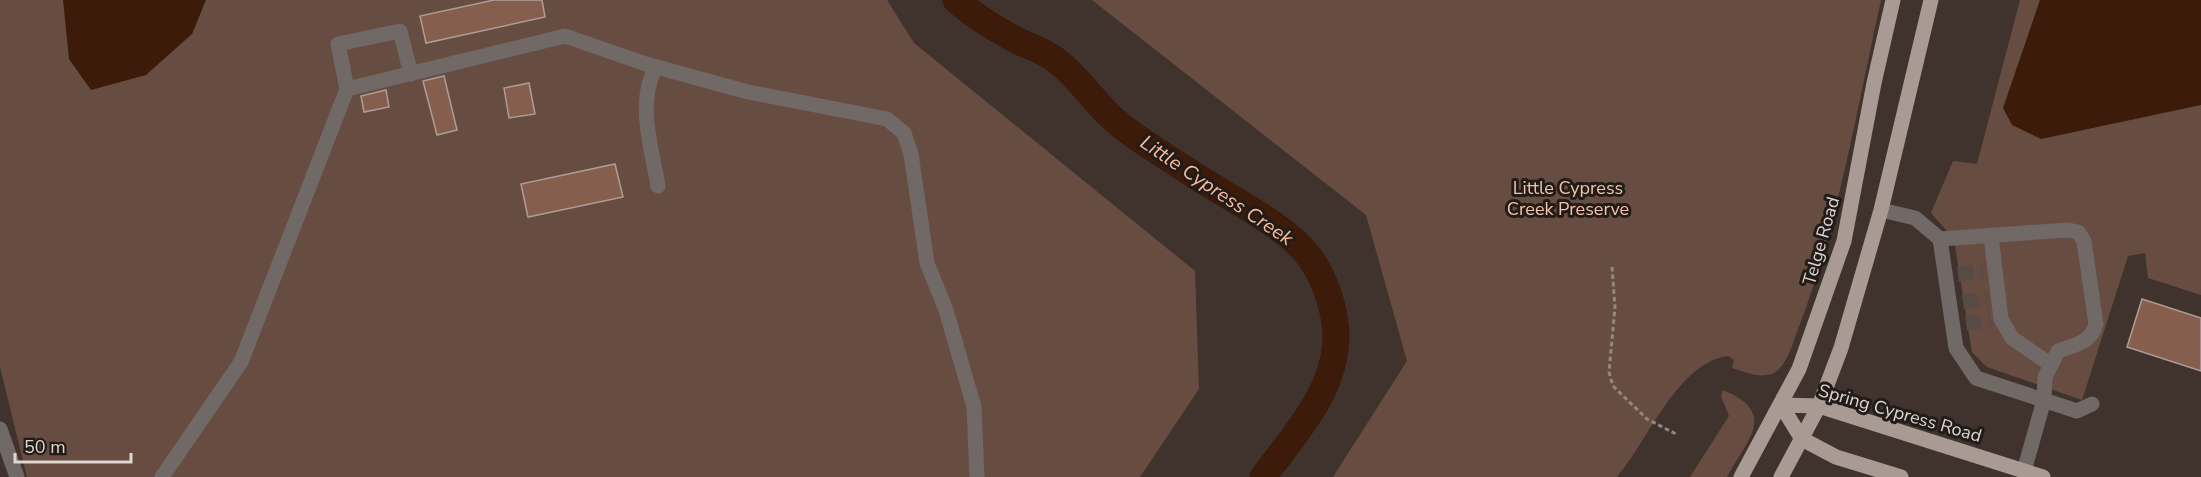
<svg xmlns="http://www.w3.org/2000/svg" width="2201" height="477" font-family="'Nunito Sans',sans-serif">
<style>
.green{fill:#674d41}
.water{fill:#3c1b0a}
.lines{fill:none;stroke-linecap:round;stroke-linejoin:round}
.river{stroke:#3c1b0a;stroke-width:27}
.building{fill:#855e4d;stroke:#ae9d96;stroke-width:1.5}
.minor-tunnel{stroke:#584b46;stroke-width:15;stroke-dasharray:15 8;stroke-linecap:butt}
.path{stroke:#928782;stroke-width:3;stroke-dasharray:4.5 3;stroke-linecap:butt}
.minor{stroke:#706966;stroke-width:15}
.major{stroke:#a99b94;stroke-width:15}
.labels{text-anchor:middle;stroke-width:6;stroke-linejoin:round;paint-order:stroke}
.park-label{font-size:18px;fill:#f7c1a9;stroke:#221c19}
.street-label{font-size:18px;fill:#dfd6d2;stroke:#221c19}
.water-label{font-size:20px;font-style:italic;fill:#fdba9c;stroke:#221c19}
</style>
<rect width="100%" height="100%" fill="#40332d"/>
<g class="green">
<polygon points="0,0 887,0 914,43 1195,271 1199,389 1140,477 27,477 0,367"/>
<path d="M1092 0H1881C1857 108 1839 220 1800 324 1794 338 1790 358 1779 369 1766 382 1746 372 1732 368L1734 360 1728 356C1678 362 1648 441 1617 477H1333L1407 361 1366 215Z"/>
<polygon points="2020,0 2201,0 2201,295 2148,278 2145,253 2128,256 2082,400 1987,367 1972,352 1954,239 1931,213 1953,161 1977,164"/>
<path d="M1723 390C1778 413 1748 439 1727 477H1690L1729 416 1721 396Z"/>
</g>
<g class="water">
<polygon points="63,0 206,0 192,34 146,75 91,90 69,59"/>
<polygon points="2040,0 2201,0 2201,105 2041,139 2012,125 2003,108"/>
</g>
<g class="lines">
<path class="river" d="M956 0C975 17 997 30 1020 42 1032 47 1046 52 1057 61 1078 77 1091 98 1110 116 1132 137 1163 154 1188 171 1223 195 1281 222 1307 254 1324 275 1335 308 1336 334 1337 390 1294 435 1263 477"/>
</g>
<g class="building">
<polygon points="494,0 542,0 545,17 426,43 420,16"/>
<polygon points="444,76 457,130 437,135 423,81"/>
<polygon points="529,83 535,114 509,118 504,88"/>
<polygon points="386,90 389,107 364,112 361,96"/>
<polygon points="615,164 623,197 528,217 521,184"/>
<polygon points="2142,299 2201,318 2201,371 2127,347"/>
</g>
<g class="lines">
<g class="minor-tunnel">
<polyline points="1958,274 1983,272"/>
<polyline points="1963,302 1987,299"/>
<polyline points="1966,323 1990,320"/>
</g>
<polyline class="path" points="1612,267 1615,307 1609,372 1613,386 1647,419 1678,435"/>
<g class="minor">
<path d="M656 67C636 103 652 148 658 186"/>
<polyline points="347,89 565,36 646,64 748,92 887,119 904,133 911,154 927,263 946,310 974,407 977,477"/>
<polyline points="1881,210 1915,218 1940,239 1956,348 1976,378 2077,411 2092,404"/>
<polyline points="1991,236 2001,319 2012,338 2051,365"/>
<path d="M1940 239 2068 230 2078 232 2084 241 2096 324C2091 343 2075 345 2058 351L2045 377 2044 400 2024 471"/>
<polyline points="0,429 17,477"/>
<polyline points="162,477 241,362 347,89 338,44 400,31 411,74"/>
</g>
<g class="major">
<polyline points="1781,405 1819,406 2043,477"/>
<polyline points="1781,405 1802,439 1836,457 1901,477"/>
<polyline points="1741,477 1799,369 1844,241 1874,83 1893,0"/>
<polyline points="1781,477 1819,406 1841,348 1881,210 1931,0"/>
</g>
</g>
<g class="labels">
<g class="park-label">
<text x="1568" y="194">Little Cypress<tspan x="1568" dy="21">Creek Preserve</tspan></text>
</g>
<g class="street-label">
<text transform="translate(1821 241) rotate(-74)" y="6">Telge Road</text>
<text transform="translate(1900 413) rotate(16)" y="6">Spring Cypress Road</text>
</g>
<g class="water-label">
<text transform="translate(1217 190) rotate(34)" y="7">Little Cypress Creek</text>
</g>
</g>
<path d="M15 453v9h116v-9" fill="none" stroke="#dfd6d2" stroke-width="3"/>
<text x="24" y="453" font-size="18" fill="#dfd6d2" stroke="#221c19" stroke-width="4.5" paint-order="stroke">50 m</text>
</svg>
